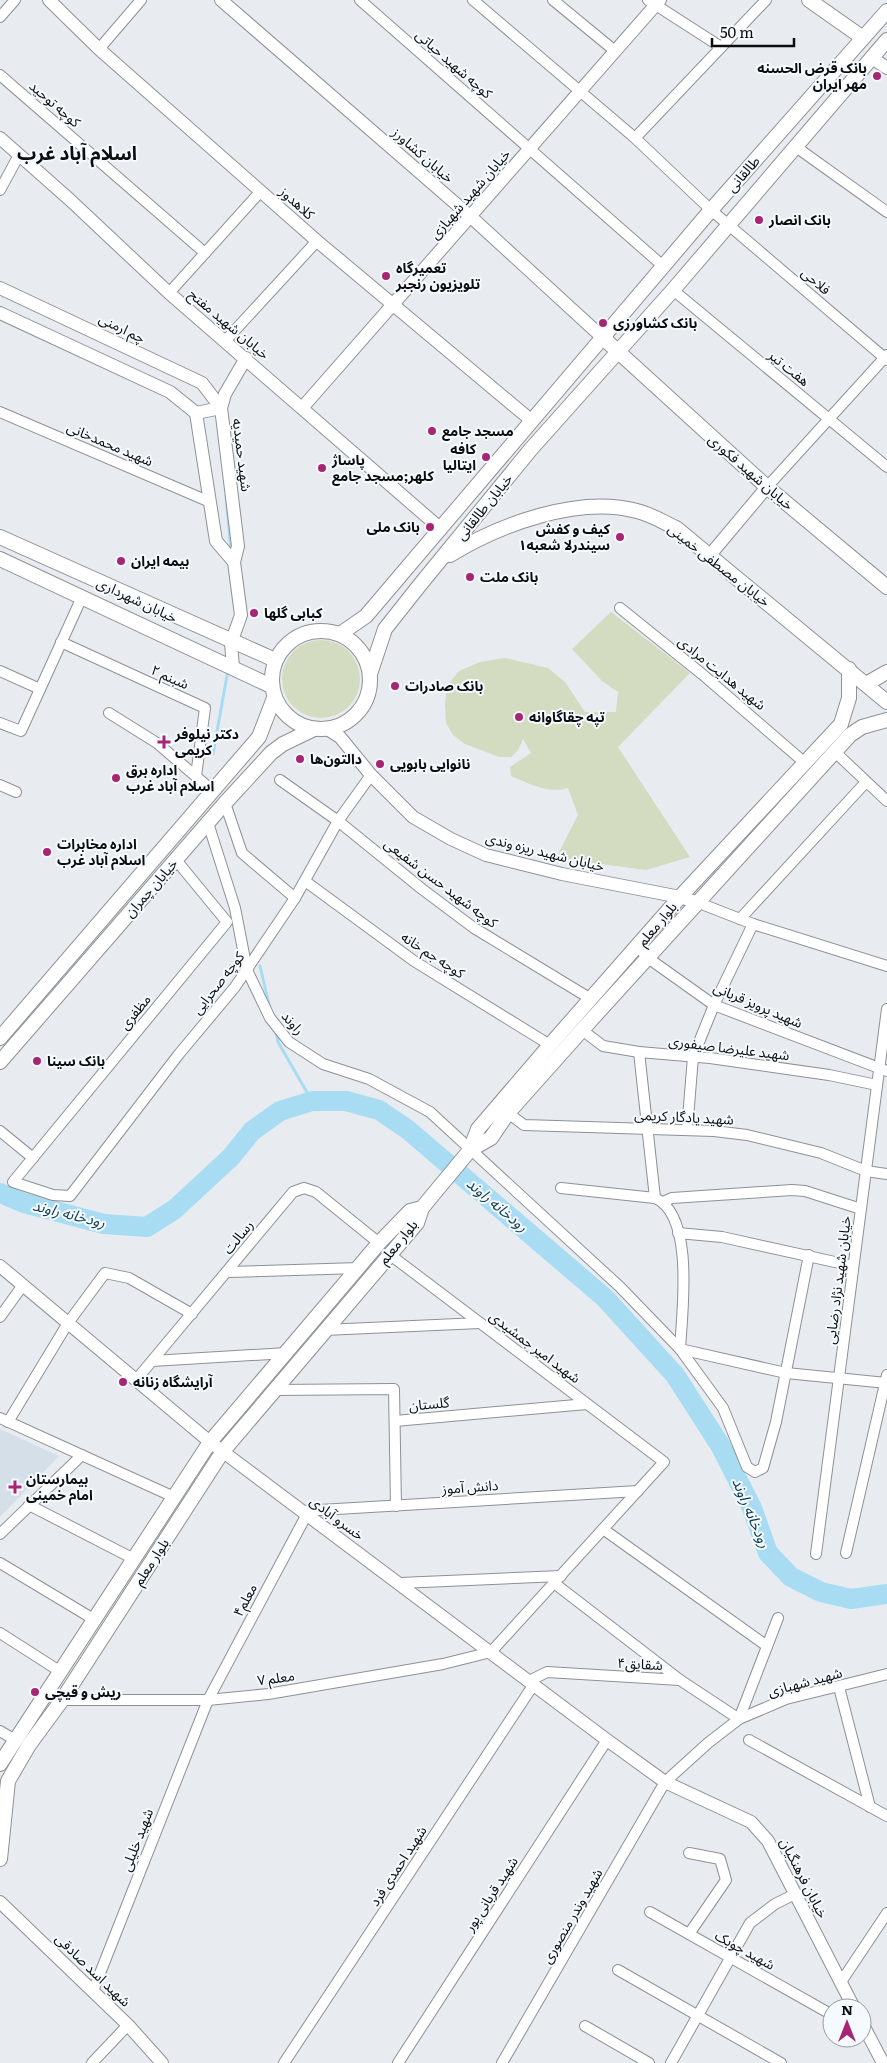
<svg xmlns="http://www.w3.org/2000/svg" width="887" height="2063" font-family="Literata,'Noto Sans Arabic',serif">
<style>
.built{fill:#d4dfe8}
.green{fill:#d3dbc0}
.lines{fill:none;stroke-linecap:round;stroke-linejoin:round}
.stream{stroke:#a7dcf3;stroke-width:3}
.river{stroke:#a7dcf3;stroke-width:20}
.minor-casing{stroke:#8d9195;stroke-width:12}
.tertiary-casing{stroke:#8d9195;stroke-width:14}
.secondary-casing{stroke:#8d9195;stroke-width:16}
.minor{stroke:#fff;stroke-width:10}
.tertiary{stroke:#fff;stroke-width:12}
.secondary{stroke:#fff;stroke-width:14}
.poi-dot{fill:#a72673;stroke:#f5fafe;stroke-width:2}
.labels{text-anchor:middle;stroke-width:4;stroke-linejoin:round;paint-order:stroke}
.street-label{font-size:14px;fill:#0c0d0f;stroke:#f5fafe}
.poi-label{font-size:14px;font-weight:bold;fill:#0c0d0f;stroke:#f5fafe;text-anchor:start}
.water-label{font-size:15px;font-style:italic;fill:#113e4f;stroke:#f5fafe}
.district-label{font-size:19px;font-weight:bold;fill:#0c0d0f;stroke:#f5fafe}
</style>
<rect width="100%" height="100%" fill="#e8ecf1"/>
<polygon class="built" points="0,1429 59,1456 0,1517"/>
<g class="green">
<path d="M611 612 690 673 618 747 690 857 646 870 556 858 578 815 568 788C547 794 531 784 511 776L510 767 531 753 523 739 518 750 511 757H499L465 744 453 735 446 723 445 704 447 686 459 671 480 662 505 658 548 668 565 682 585 712H616L618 692 602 681 572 649Z"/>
<circle cx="321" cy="679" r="39"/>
</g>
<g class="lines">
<g class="stream">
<polyline points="226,495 231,551"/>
<polyline points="213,754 228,670"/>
<polyline points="260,966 270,1009"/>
<polyline points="276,1032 278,1042 312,1101"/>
</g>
<polyline class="river" points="0,1193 24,1203 104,1224 147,1227 175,1209 231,1157 252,1131 280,1111 312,1101 346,1101 379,1110 407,1129 605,1298 675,1375 720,1445 752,1508 768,1553 791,1577 821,1592 851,1599 887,1594"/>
<g class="minor-casing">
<g id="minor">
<polyline points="360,0 663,266"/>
<polyline points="473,0 635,138 711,210 887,360"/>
<polyline points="553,0 615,51"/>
<polyline points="648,0 721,47"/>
<polyline points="0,17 15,0"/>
<polyline points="99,49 141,0"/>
<polyline points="0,75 205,253"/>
<polyline points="635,138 766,0"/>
<polyline points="796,147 887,212"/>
<polyline points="0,190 19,155"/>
<polyline points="673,290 887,467"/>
<polyline points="169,293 261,191"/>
<polyline points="226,340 317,241"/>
<polyline points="0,412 210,502"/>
<polyline points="767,487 887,355"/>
<polyline points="620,608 702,674 805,763"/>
<polyline points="61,642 205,708 196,776"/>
<polyline points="0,671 40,689"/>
<polyline points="109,713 157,743 213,791"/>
<polyline points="0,723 21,731 82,597"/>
<polyline points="835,752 887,801"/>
<polyline points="280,780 338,821 422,889 474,928 591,999"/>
<polyline points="0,785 16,792"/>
<polyline points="225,803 242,853 295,898"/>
<polyline points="208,823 235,908 247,970 270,1018 289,1042 323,1064 369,1079 430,1112 620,1287 680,1349 723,1408 747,1467 755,1472 763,1468 776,1422 809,1255"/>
<polyline points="176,860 227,922 13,1182 53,1195 70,1196 179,1054 235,987 295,898 338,821 371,775"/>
<polyline points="305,881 414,961 550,1045"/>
<polyline points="699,903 753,924 887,966"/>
<polyline points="740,919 866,782"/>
<polyline points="638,947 648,958 714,1005 887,1071"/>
<polyline points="582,1030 603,1046 639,1052 710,1058 829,1075 877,1085"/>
<polyline points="639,1052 655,1198"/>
<polyline points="508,1113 524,1125 714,1131 747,1135 821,1153 866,1171 887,1174"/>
<polyline points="687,1130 693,1057 714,1005 753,924"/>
<polyline points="0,1131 33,1158"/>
<path d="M561 1188 655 1198C695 1215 682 1313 680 1349L786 1373 887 1383"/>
<polyline points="663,1202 672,1198 792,1190 805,1191 861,1209"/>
<polyline points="678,1233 722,1237 853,1266"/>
<polyline points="228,1272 359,1268"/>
<polyline points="0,1317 23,1285"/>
<polyline points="324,1330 480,1323"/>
<polyline points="152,1361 287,1353"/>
<polyline points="136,1380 293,1192 304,1188 316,1192 379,1243"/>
<polyline points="274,1390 394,1389 396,1506"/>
<polyline points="0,1418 174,1497"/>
<polyline points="395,1421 587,1404"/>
<polyline points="8,1422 68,1323 105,1273 129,1278 192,1314"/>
<polyline points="29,1505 134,1559"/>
<polyline points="303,1511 638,1491"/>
<polyline points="603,1529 767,1646"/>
<polyline points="0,1534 82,1455"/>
<polyline points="846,1553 887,1375"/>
<polyline points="816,1554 887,1009"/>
<polyline points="0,1563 95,1620"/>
<polyline points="400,1583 561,1576"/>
<polyline points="554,1583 680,1680"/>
<polyline points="0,1633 61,1672"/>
<polyline points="529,1681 547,1672 680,1680 739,1719 778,1618"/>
<polyline points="839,1687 870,1807"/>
<polyline points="62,1700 208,1700 268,1694 443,1664 491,1652 664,1462 389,1254"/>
<polyline points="0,1731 15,1740"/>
<polyline points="749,1740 887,1816"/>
<polyline points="650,1912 827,2012"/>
<polyline points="689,1934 726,1880 720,1859 689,1853"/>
<polyline points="618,1970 781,2063"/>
<polyline points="841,1982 887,1913"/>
<polyline points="93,1991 208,1700 307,1514"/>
<polyline points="585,2026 649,2063"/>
<polyline points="92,2063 128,2025"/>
<polyline points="284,2063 534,1684"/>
<polyline points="398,2063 607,1740"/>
<polyline points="502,2063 665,1782 708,1743 739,1719 786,1699 887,1674"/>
<polyline points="671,2063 750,1923 775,1904 795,1894"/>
</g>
</g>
<g class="tertiary-casing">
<g id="tertiary">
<polyline points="49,0 99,49 317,241 532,421"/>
<polyline points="221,0 470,216 602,337"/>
<polyline points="872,58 887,68"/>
<polyline points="0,138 69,199 169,293 441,529"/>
<polyline points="0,288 202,383 221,408"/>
<polyline points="0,313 170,392 196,413"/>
<polyline points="302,408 660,0"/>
<polyline points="196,413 216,541 234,562"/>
<polyline points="196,413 221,408"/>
<polyline points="710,555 767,487"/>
<polyline points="233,668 231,643 241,615 234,562 238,546 221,408 225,394 246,358"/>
<polyline points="327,729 340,737 371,775 413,817 451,839 486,855 562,874 680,897 699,903"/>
<polyline points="0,1266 210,1442 607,1740 665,1782 751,1822 768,1841 854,2008"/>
<polyline points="0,1902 128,2025 162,2063"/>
<polyline points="862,2023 883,2063"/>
</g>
</g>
<g class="secondary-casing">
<g id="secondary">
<polyline points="809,0 863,38"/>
<polyline points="602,337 767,487 887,587"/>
<polyline points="0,537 275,660"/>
<path d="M450 555C499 525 578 495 637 511 650 514 663 522 676 528L887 702"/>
<polyline points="0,559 271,686"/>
<circle cx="321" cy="680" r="49"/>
<polyline points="340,634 366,616 711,210 887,11"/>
<polyline points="370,674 385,629 419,586 531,449 673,290 887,40"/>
<polyline points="866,684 887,672"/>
<polyline points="0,1038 259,737 274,698"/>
<polyline points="0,1062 225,803 271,753 283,744 314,729"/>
<polyline points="470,1150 478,1129 550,1045 680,897 841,724 849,698 849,669"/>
<polyline points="0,1764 210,1442 379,1243 410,1211 422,1208"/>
<polyline points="0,1859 8,1781 29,1745 62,1700 223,1451 417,1223 422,1208 470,1150 491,1138 508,1113 582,1030 850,735 862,727 887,720"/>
</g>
</g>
<use href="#minor" class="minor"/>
<use href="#tertiary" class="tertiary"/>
<use href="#secondary" class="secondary"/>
</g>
<g class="poi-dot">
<circle cx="877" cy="76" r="5"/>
<circle cx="759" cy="220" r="5"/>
<circle cx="386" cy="276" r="5"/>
<circle cx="603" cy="323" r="5"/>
<circle cx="432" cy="431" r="5"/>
<circle cx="486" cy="457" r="5"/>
<circle cx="322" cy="468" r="5"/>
<circle cx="430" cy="527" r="5"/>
<circle cx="620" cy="537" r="5"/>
<circle cx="121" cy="561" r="5"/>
<circle cx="470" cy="577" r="5"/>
<circle cx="254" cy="613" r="5"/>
<circle cx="395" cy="686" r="5"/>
<circle cx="519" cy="717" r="5"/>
<path d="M161.5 734.5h5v5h5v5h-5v5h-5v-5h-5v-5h5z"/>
<circle cx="300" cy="759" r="5"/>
<circle cx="380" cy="764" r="5"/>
<circle cx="116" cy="778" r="5"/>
<circle cx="47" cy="852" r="5"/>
<circle cx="37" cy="1061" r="5"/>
<circle cx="123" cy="1382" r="5"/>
<path d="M12.5 1479.5h5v5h5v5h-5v5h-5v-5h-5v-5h5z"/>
<circle cx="35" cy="1692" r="5"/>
</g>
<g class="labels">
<g class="street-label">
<text transform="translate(454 64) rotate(41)" y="5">کوچه شهید حیاتی</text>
<text transform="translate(55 104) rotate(41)" y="5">کوچه توحید</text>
<text transform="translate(423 155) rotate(41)" y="5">خیابان کشاورز</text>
<text transform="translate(743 174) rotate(-49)" y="5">طالقانی</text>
<text transform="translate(470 194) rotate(-49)" y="5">خیابان شهید شهبازی</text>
<text transform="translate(297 203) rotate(42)" y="5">کلاهدوز</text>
<text transform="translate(816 281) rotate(41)" y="5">فلاحی</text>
<text transform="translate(229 324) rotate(40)" y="5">خیابان شهید مفتح</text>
<text transform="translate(122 328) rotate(26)" y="5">چم ارمنی</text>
<text transform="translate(789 368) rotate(39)" y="5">هفت تیر</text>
<text transform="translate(110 444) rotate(23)" y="5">شهید محمدخانی</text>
<text transform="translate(242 455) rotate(83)" y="5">شهید حمیدیه</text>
<text transform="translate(751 472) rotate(41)" y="5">خیابان شهید فکوری</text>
<text transform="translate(484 507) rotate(-51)" y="5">خیابان طالقانی</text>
<text transform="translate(719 565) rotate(38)" y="5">خیابان مصطفی خمینی</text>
<text transform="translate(137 600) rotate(25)" y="5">خیابان شهرداری</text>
<text transform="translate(722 673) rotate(39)" y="5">شهید هدایت مرادی</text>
<text transform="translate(170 677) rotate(24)" y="5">شبنم ۲</text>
<text transform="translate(545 852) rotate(14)" y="5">خیابان شهید ریزه وندی</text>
<text transform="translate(441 883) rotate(37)" y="5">کوچه شهید حسن شفیعی</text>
<text transform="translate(151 888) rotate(-49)" y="5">خیابان چمران</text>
<text transform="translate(657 924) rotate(-50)" y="5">بلوار معلم</text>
<text transform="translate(433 955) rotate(33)" y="5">کوچه جم خانه</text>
<text transform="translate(218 983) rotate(-52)" y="5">کوچه صحرایی</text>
<text transform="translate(758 1005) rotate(23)" y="5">شهید پرویز قربانی</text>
<text transform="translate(135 1012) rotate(-51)" y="5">مظفری</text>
<text transform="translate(293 1023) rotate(49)" y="5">راوند</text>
<text transform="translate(729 1048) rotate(7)" y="5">شهید علیرضا صیفوری</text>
<text transform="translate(684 1117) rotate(3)" y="5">شهید یادگار کریمی</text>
<text transform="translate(238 1237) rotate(-51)" y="5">رسالت</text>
<text transform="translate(398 1242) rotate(-51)" y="5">بلوار معلم</text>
<text transform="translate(838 1280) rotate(-83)" y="5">خیابان شهید نژاد رضایی</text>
<text transform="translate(535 1347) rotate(37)" y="5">شهید امیر جمشیدی</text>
<text transform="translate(429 1404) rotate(-5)" y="5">گلستان</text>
<text transform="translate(470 1487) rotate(-4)" y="5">دانش آموز</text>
<text transform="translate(337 1518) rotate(37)" y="5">خسرو آبادی</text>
<text transform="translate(151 1562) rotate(-57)" y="5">بلوار معلم</text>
<text transform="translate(245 1600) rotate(-62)" y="5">معلم۴</text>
<text transform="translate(640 1664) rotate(3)" y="5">شقایق۴</text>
<text transform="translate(276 1678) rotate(-8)" y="5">معلم ۷</text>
<text transform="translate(805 1682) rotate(-15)" y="5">شهید شهبازی</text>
<text transform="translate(137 1840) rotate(-69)" y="5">شهید خلیلی</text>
<text transform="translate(398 1866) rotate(-57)" y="5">شهید احمدی فرد</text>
<text transform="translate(804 1878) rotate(63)" y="5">خیابان فرهنگیان</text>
<text transform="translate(491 1894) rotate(-57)" y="5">شهید قربانی پور</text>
<text transform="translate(572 1916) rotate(-60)" y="5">شهید وندر منصوری</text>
<text transform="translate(745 1950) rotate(29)" y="5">شهید چوبک</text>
<text transform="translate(93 1970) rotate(44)" y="5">شهید اسد صادقی</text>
</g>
<g class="poi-label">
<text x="867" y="73" text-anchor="end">بانک قرض الحسنه<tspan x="867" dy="16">مهر ایران</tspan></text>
<text x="769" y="225">بانک انصار</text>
<text x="396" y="273">تعمیرگاه<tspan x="396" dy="16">تلویزیون رنجبر</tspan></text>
<text x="613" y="328">بانک کشاورزی</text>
<text x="442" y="436">مسجد جامع</text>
<text x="476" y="454" text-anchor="end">کافه<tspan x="476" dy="16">ایتالیا</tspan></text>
<text x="332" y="465">پاساژ<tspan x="332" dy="16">کلهر;مسجد جامع</tspan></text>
<text x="420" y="532" text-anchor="end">بانک ملی</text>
<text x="610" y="534" text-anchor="end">کیف و کفش<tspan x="610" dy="16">سیندرلا شعبه۱</tspan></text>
<text x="131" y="566">بیمه ایران</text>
<text x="480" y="582">بانک ملت</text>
<text x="264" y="618">کبابی گلها</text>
<text x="405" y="691">بانک صادرات</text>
<text x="529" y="722">تپه چقاگاوانه</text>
<text x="175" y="739">دکتر نیلوفر<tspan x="175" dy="16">کریمی</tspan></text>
<text x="310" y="764">دالتون‌ها</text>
<text x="390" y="769">نانوایی بابویی</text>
<text x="126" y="775">اداره برق<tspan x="126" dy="16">اسلام آباد غرب</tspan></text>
<text x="57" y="849">اداره مخابرات<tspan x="57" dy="16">اسلام آباد غرب</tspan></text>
<text x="47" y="1066">بانک سینا</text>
<text x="133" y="1387">آرایشگاه زنانه</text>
<text x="26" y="1484">بیمارستان<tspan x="26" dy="16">امام خمینی</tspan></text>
<text x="45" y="1697">ریش و قیچی</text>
</g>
<g class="water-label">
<text transform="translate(497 1205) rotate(40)" y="5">رودخانه راوند</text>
<text transform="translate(69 1214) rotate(14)" y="5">رودخانه راوند</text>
<text transform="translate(751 1513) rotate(67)" y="5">رودخانه راوند</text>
</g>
<g class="district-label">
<text x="77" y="160">اسلام آباد غرب</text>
</g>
</g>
<g transform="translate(847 2023)"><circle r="24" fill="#f5fafe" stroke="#989b9e"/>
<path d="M0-4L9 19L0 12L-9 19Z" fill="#a72673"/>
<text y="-8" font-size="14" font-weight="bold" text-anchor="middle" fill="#0c0d0f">N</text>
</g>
<path d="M712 38v8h82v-8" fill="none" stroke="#0c0d0f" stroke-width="2.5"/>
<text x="720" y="38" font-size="15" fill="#0c0d0f" stroke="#f5fafe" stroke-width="4" paint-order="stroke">50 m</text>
</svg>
